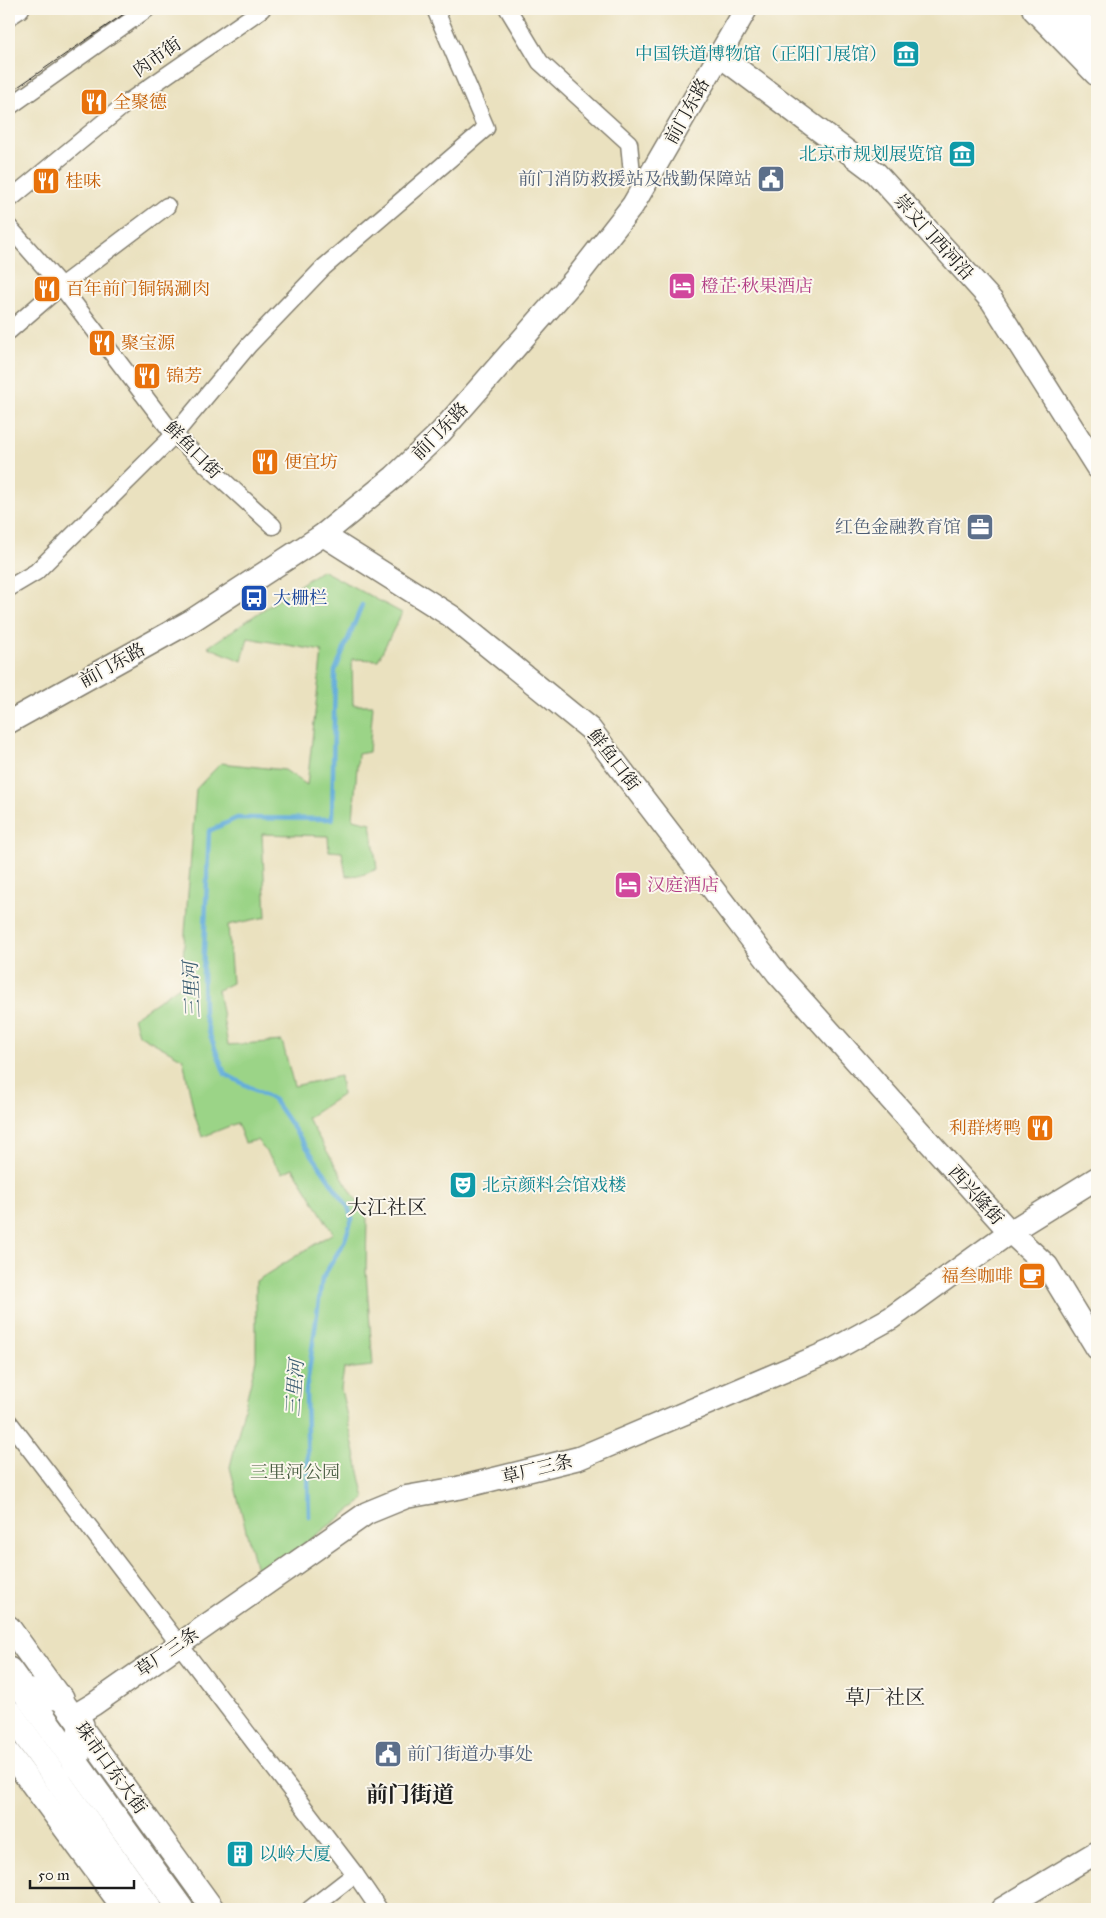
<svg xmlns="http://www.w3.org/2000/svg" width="1106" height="1918" font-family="'IM FELL Great Primer','Noto Serif SC',serif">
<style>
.green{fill:#9bd487;stroke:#5c7852}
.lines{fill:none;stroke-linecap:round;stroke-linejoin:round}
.stream{stroke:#63addb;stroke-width:4.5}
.street-casing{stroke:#837e6e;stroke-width:19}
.secondary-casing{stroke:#837e6e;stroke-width:25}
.primary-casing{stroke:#837e6e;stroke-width:28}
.street{stroke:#fff;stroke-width:16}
.secondary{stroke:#fff;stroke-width:22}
.primary{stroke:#fff;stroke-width:25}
.tram{stroke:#1c1c1c;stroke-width:1}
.labels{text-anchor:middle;stroke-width:4;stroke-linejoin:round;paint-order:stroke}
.culture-label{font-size:18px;fill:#0d838f;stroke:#fbf7ec;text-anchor:end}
.street-label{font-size:18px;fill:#1c1c1c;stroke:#fbf7ec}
.food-label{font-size:18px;fill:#c56008;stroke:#fbf7ec;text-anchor:start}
.service-label{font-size:18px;fill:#4e5e75;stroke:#fbf7ec;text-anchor:end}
.hotel-label{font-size:18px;fill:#b23c85;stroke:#fbf7ec;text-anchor:start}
.transit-label{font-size:18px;fill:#164399;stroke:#fbf7ec;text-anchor:start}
.park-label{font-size:18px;fill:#485c41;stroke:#fbf7ec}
.water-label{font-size:19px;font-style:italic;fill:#3c5d72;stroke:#fbf7ec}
.quarter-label{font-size:20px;fill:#1c1c1c;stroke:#fbf7ec}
.district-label{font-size:22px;font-weight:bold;fill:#1c1c1c;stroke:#fbf7ec}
</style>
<rect width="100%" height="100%" fill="#fbf7ec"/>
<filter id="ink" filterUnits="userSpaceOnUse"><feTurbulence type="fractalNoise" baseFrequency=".02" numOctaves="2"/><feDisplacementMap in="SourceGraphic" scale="10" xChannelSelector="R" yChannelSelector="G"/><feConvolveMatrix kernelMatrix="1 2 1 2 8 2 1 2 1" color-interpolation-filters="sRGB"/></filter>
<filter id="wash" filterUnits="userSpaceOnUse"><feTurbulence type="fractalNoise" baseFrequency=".0096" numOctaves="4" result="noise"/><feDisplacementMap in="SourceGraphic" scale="20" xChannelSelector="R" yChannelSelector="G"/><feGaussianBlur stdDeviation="1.12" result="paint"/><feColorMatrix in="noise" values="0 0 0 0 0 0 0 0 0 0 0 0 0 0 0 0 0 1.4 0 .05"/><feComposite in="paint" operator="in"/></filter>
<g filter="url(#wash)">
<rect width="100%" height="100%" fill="#eae1bf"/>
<polygon class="green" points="322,570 402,613 378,660 352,659 353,705 373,705 369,752 358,754 353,819 371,823 377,869 362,875 346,876 342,852 329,851 328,836 262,834 266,917 228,925 232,983 218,990 228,1045 282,1041 294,1086 340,1076 342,1095 307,1118 367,1218 366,1271 373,1366 344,1369 341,1389 365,1499 258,1578 230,1467 256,1360 256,1281 333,1233 293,1168 282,1173 257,1140 245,1143 237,1123 202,1137 194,1113 183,1059 138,1034 133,1018 181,985 196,789 221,763 285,770 307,785 322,651 248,638 242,661 208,647"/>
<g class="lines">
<polyline class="stream" points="309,1517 306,1392 322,1279 344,1242 352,1219 348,1207 274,1100 225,1074 211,1038 204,1015 203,974 209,831 237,818 332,819 335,671 362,605"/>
</g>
</g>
<g filter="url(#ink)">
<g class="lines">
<g class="street-casing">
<g id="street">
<polyline points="508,9 540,62 629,143 632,174"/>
<polyline points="9,17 21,9"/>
<polyline points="9,107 147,9"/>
<polyline points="9,200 128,102 262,9"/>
<polyline points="9,227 61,286 174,435 273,526"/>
<polyline points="9,331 61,286 167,206"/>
<polyline points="9,588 36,572 174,435 249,345 324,267 486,128 435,9"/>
<polyline points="9,1422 355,1874 379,1909"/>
<polyline points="310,1909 355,1874"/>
</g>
</g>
<g class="secondary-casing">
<g id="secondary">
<polyline points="719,55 876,173 992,301 1097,467"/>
<polyline points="323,535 451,616 590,729 778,974 1010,1232 1047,1266 1097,1348"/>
<polyline points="9,722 191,621 323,535 394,477 441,432 576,278 633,205 746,9"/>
<polyline points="9,1627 213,1909"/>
<polyline points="74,1716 94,1704 367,1513 406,1497 458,1488 579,1458 831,1351 891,1318 1010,1232 1097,1178"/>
<polyline points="9,1753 124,1909"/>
<polyline points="1002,1909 1097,1852"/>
</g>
</g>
<g class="primary-casing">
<g id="primary">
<polyline points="1035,9 1097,73"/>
<polyline points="1067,9 1097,39"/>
<polyline points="9,1670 181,1909"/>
<polyline points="22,1690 61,1698"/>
<polyline points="9,1712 150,1909"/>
<polyline points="76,1765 81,1725"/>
</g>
</g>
<use href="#street" class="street"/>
<use href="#secondary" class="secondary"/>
<use href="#primary" class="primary"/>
<polyline class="tram" points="9,93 131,9"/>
</g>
</g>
<defs>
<g id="museum-square" transform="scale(1.4375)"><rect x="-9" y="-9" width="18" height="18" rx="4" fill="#0f9aa8" stroke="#fbf7ec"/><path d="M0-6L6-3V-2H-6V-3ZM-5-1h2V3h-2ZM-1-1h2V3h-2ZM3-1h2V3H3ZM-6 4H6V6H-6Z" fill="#fff"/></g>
<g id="restaurant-square" transform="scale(1.4375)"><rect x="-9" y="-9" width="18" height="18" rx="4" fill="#e8710a" stroke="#fbf7ec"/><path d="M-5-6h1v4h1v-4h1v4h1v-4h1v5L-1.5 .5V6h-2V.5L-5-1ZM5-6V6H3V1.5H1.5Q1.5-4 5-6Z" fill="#fff"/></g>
<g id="civic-square" transform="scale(1.4375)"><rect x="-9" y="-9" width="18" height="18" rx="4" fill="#5c6f8a" stroke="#fbf7ec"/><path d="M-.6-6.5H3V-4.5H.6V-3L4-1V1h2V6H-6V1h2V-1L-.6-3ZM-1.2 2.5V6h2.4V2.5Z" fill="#fff"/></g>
<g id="hotel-square" transform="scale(1.4375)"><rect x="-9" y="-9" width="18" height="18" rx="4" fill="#d1479c" stroke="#fbf7ec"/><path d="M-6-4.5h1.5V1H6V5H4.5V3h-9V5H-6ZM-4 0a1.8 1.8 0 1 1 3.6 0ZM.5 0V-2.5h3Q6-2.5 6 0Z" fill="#fff"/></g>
<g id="office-square" transform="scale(1.4375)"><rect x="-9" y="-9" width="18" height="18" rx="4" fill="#5c6f8a" stroke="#fbf7ec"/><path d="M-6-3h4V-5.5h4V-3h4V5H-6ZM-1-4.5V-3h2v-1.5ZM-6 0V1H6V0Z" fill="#fff"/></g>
<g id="bus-square" transform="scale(1.4375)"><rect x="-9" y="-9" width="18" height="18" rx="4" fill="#1a4fb4" stroke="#fbf7ec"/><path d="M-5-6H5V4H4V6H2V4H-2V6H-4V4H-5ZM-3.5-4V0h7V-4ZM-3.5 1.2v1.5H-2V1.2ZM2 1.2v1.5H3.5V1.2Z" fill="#fff"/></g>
<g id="theatre-square" transform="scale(1.4375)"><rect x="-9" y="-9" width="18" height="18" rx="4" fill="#0f9aa8" stroke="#fbf7ec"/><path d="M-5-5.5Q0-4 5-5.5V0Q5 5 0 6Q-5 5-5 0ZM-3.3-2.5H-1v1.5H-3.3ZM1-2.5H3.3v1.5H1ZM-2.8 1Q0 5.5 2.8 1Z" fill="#fff"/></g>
<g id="cafe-square" transform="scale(1.4375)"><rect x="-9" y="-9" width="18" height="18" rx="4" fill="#e8710a" stroke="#fbf7ec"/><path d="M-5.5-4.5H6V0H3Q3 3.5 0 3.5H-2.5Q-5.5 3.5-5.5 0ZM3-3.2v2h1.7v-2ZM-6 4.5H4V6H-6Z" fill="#fff"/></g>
<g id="building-square" transform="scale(1.4375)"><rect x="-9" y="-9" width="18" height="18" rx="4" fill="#0f9aa8" stroke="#fbf7ec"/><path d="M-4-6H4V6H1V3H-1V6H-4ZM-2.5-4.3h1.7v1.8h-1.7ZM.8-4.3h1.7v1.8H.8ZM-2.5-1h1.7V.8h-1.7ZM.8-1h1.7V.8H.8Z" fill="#fff"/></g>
</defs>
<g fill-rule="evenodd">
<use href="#museum-square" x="906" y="54"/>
<use href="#restaurant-square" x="94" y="102"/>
<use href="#museum-square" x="962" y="154"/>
<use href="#civic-square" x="771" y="179"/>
<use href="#restaurant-square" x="46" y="181"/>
<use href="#hotel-square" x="682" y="286"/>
<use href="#restaurant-square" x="47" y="289"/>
<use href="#restaurant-square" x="102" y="343"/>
<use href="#restaurant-square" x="147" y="376"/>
<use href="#restaurant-square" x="265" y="462"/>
<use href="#office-square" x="980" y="527"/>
<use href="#bus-square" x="254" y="598"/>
<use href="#hotel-square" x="628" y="885"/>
<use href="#restaurant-square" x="1040" y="1128"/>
<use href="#theatre-square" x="463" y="1185"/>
<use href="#cafe-square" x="1032" y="1276"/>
<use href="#civic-square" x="388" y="1754"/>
<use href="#building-square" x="240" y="1854"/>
</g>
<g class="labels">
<g class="culture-label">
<text x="887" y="60">中国铁道博物馆（正阳门展馆）</text>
<text x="943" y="160">北京市规划展览馆</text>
<text x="482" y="1191" text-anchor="start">北京颜料会馆戏楼</text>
<text x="259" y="1860" text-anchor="start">以岭大厦</text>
</g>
<g class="street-label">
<text transform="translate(157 57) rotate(-35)" y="6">肉市街</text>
<text transform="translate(687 111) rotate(-61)" y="6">前门东路</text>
<text transform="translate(934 237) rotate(48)" y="6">崇文门西河沿</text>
<text transform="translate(440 431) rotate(-46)" y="6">前门东路</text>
<text transform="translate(193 450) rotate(45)" y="6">鲜鱼口街</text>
<text transform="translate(112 665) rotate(-29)" y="6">前门东路</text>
<text transform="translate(614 760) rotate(52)" y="6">鲜鱼口街</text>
<text transform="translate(976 1195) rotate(48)" y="6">西兴隆街</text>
<text transform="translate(537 1469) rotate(-14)" y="6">草厂三条</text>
<text transform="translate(167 1652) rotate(-35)" y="6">草厂三条</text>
<text transform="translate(111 1768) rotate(54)" y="6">珠市口东大街</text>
</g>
<g class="food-label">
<text x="113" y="108">全聚德</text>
<text x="65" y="187">桂味</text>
<text x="66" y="295">百年前门铜锅涮肉</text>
<text x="121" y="349">聚宝源</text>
<text x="166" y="382">锦芳</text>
<text x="284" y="468">便宜坊</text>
<text x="1021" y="1134" text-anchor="end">利群烤鸭</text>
<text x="1013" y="1282" text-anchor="end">福叁咖啡</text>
</g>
<g class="service-label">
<text x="752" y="185">前门消防救援站及战勤保障站</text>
<text x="961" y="533">红色金融教育馆</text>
<text x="407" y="1760" text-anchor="start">前门街道办事处</text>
</g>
<g class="hotel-label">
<text x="701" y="292">橙芷·秋果酒店</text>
<text x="647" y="891">汉庭酒店</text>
</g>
<g class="transit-label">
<text x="273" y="604">大栅栏</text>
</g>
<g class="park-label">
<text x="295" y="1478">三里河公园</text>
</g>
<g class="water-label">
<text transform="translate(191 990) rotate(-93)" y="7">三里河</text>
<text transform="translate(294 1388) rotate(-86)" y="7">三里河</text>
</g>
<g class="quarter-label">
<text x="387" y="1214">大江社区</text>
<text x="885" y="1704">草厂社区</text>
</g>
<g class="district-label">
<text x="410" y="1802">前门街道</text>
</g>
</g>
<rect width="1106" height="1918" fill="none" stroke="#fbf7ec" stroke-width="30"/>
<path d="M30 1880v8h104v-8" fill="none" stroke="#1c1c1c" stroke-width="2.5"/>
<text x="38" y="1880" font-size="15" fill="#1c1c1c" stroke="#fbf7ec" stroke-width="4" paint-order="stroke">50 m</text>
</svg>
